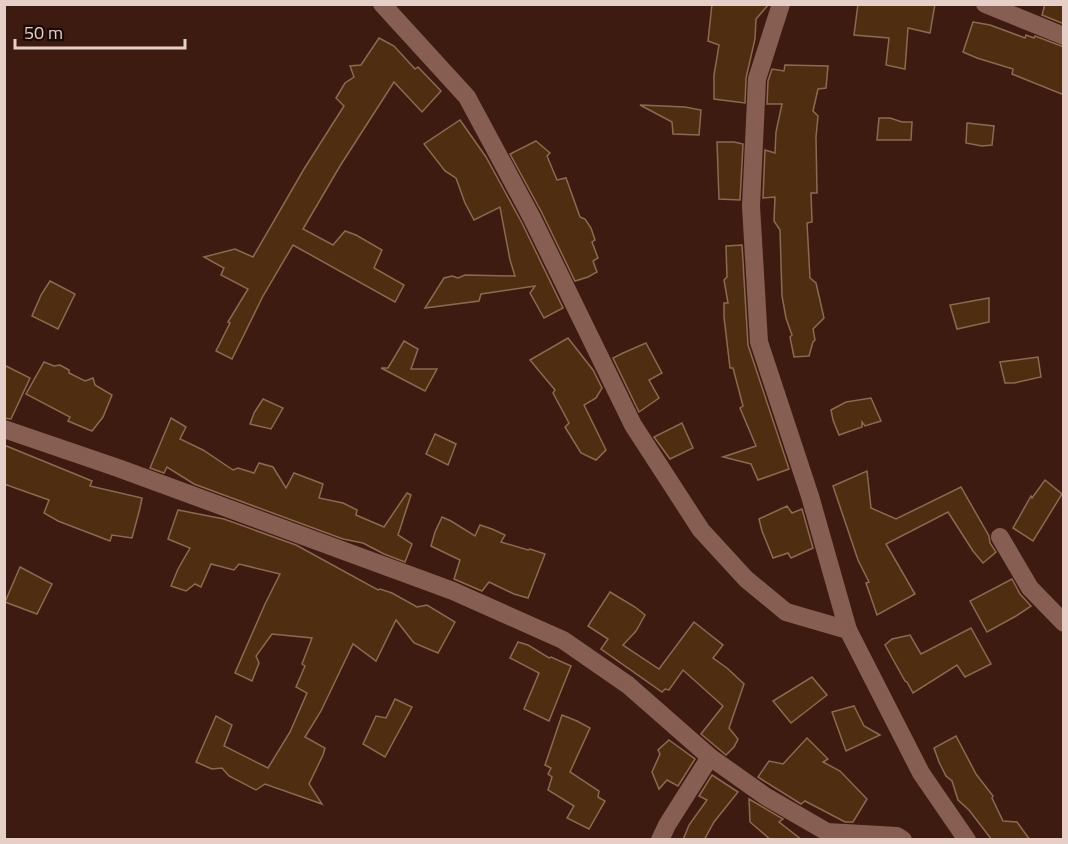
<svg xmlns="http://www.w3.org/2000/svg" width="1068" height="844" font-family="'Titillium Web',sans-serif">
<style>
.building{fill:#4e2d11;stroke:#8c6a51;stroke-width:1.5}
.lines{fill:none;stroke-linecap:round;stroke-linejoin:round}
.minor{stroke:#875f52;stroke-width:18}
</style>
<rect width="100%" height="100%" fill="#3e1b11"/>
<g class="building">
<polygon points="712,4 769,4 756,19 755,39 746,78 745,103 714,99 714,75 719,45 708,41"/>
<polygon points="858,4 935,4 930,33 908,28 905,69 886,65 889,38 854,35"/>
<polygon points="1045,4 1064,4 1064,24 1042,15"/>
<polygon points="973,22 990,25 1025,38 1026,35 1034,38 1035,36 1064,47 1064,95 1012,74 1013,69 977,58 963,52"/>
<polygon points="379,38 394,46 415,69 418,67 441,91 422,112 394,82 340,166 303,229 333,245 345,231 356,235 382,250 374,268 404,285 395,302 293,245 263,296 232,359 216,351 230,323 228,322 248,289 221,275 224,268 204,257 235,249 253,257 304,169 344,106 336,98 345,83 354,77 350,66 361,65"/>
<polygon points="785,65 828,66 826,88 818,89 813,111 818,116 816,137 817,193 811,193 812,222 807,223 810,278 816,283 824,318 813,329 815,340 813,342 809,356 794,357 790,337 792,335 786,318 782,296 780,230 774,221 775,197 763,198 765,150 775,153 776,132 782,104 767,104 768,81 772,69 784,71"/>
<polygon points="640,105 685,107 701,110 699,135 673,134 672,122"/>
<polygon points="879,118 890,118 902,122 912,122 911,140 877,140"/>
<polygon points="460,120 486,157 522,223 563,308 544,318 530,293 535,286 481,294 479,301 425,308 444,278 452,276 458,278 465,275 515,276 510,260 500,207 474,220 465,203 456,178 445,171 424,144"/>
<polygon points="967,123 994,126 992,145 982,146 966,143"/>
<polygon points="536,141 550,153 547,156 557,180 566,178 580,217 585,219 591,228 595,240 592,242 598,258 593,261 597,272 588,277 575,281 542,213 510,154"/>
<polygon points="717,142 734,142 743,144 740,200 719,199"/>
<polygon points="742,245 748,345 789,469 758,480 751,464 723,457 756,446 740,408 743,406 733,368 730,368 724,317 724,303 728,303 724,280 727,277 726,246"/>
<polygon points="50,281 75,294 58,329 32,316 41,295"/>
<polygon points="989,298 989,322 957,329 950,305"/>
<polygon points="568,338 593,370 602,388 596,398 584,405 606,450 596,460 581,453 565,427 569,423 553,393 555,390 530,360"/>
<polygon points="404,341 418,349 411,369 437,369 425,391 381,368 388,368"/>
<polygon points="646,343 662,373 649,380 659,398 639,412 613,358 623,353"/>
<polygon points="1038,357 1041,377 1014,383 1005,383 1000,362"/>
<polygon points="44,362 54,366 60,365 69,370 69,373 85,381 93,378 95,385 112,395 103,417 92,431 68,421 70,417 26,394"/>
<polygon points="4,365 30,378 11,419 4,418"/>
<polygon points="871,398 881,421 865,426 862,422 862,427 839,435 833,420 831,410 846,402"/>
<polygon points="263,399 283,408 271,429 250,424 254,413"/>
<polygon points="171,418 186,427 180,439 203,450 233,470 238,468 254,473 259,463 273,467 286,488 294,473 323,484 319,498 343,503 357,510 356,515 384,527 407,493 411,495 398,535 412,544 405,562 384,554 363,543 343,539 194,484 167,467 164,473 150,468"/>
<polygon points="682,423 693,448 670,459 654,437"/>
<polygon points="435,434 456,444 448,465 426,454"/>
<polygon points="4,445 92,481 90,486 142,498 140,508 132,538 112,535 110,541 58,521 44,513 49,500 4,484"/>
<polygon points="867,471 871,508 896,519 961,487 989,536 990,543 996,552 983,563 973,551 948,512 886,544 915,594 877,615 866,583 869,582 858,560 833,486"/>
<polygon points="1045,480 1062,494 1033,541 1013,528 1031,496 1032,498"/>
<polygon points="787,506 792,513 802,509 813,548 791,558 788,553 773,558 762,531 759,519"/>
<polygon points="178,510 224,519 296,545 378,590 380,589 392,593 417,607 427,605 455,622 438,653 414,643 396,620 376,661 353,644 321,711 305,737 325,748 323,755 309,784 322,804 265,784 256,790 229,776 222,768 212,769 196,762 216,716 232,725 224,746 268,768 290,732 307,693 296,687 305,666 302,664 312,638 272,634 256,656 259,663 252,681 235,673 265,604 280,574 239,564 234,570 211,564 201,587 195,584 186,591 171,586 178,569 190,548 168,539"/>
<polygon points="442,517 451,521 475,536 480,525 492,529 505,535 501,542 528,550 530,549 545,554 528,598 514,594 489,582 482,591 454,579 460,560 431,546 435,532"/>
<polygon points="20,567 52,584 37,614 5,602"/>
<polygon points="1012,579 1020,594 1031,606 1016,616 987,632 970,601"/>
<polygon points="610,592 635,607 645,615 636,631 623,645 659,669 694,622 723,645 713,658 727,668 744,684 729,728 738,739 734,747 726,755 701,734 723,706 683,670 669,690 665,689 662,692 601,649 608,639 588,626"/>
<polygon points="971,628 991,664 965,677 957,665 913,693 907,682 905,681 885,645 892,639 910,635 921,654"/>
<polygon points="518,642 528,645 549,658 551,657 571,666 549,721 524,709 539,673 510,658"/>
<polygon points="812,677 827,695 791,723 773,701"/>
<polygon points="395,699 412,707 385,757 363,744 376,716 386,718"/>
<polygon points="854,706 864,726 880,735 846,751 832,712"/>
<polygon points="562,715 577,721 590,728 570,772 599,791 598,797 605,801 589,829 567,818 574,806 548,790 552,777 548,774 551,768 545,765"/>
<polygon points="956,736 976,774 993,796 992,798 1003,821 1017,822 1030,840 992,840 969,810 958,800 952,781 946,776 939,762 934,748"/>
<polygon points="807,738 828,759 823,762 840,771 867,799 853,822 845,822 805,801 801,804 758,777 769,761 783,764"/>
<polygon points="669,740 695,759 678,786 667,780 659,789 652,772 660,754 658,750"/>
<polygon points="712,775 738,792 714,822 704,840 683,840 689,825 707,800 699,796"/>
<polygon points="749,799 783,819 779,822 802,840 771,840 750,822"/>
</g>
<g class="lines">
<g class="minor">
<polyline points="382,4 467,97 532,218 633,425 701,530 746,579 786,612 848,630"/>
<polyline points="781,4 757,79 751,206 759,342 810,496 848,630 921,773 967,840"/>
<polyline points="985,4 1064,36"/>
<polyline points="4,429 118,468 453,591 563,640 628,685 710,757 765,796 827,832 897,836 903,840"/>
<polyline points="1000,537 1030,588 1064,623"/>
<polyline points="660,840 667,825 710,757"/>
</g>
</g>
<rect width="1068" height="844" fill="none" stroke="#e6cfc7" stroke-width="12"/>
<path d="M15 39v9h170v-9" fill="none" stroke="#e6cfc7" stroke-width="3"/>
<text x="24" y="39" font-size="18" fill="#e6cfc7" stroke="#1a0b07" stroke-width="4.5" paint-order="stroke">50 m</text>
</svg>
